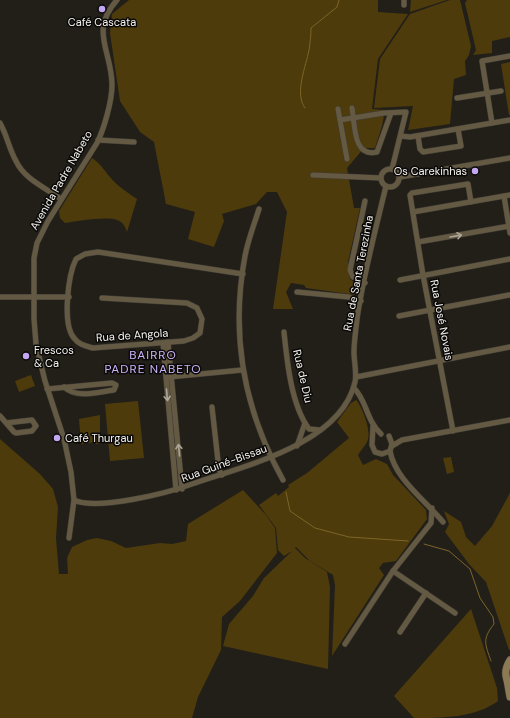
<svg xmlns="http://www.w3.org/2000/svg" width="510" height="718" font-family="'DM Sans',sans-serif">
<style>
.green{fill:#4d3b0c}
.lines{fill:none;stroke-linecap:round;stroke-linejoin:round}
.stream{stroke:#7d6528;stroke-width:1}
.street-casing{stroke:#403d37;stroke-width:6}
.secondary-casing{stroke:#403d37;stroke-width:8}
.street{stroke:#645942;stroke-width:5}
.secondary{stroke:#8b7a54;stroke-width:7}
.oneway{stroke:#aca698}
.poi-dot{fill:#c3a7f2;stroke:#0a0907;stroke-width:1.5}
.labels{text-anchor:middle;stroke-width:3;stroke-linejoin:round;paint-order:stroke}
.poi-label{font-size:11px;fill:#f5f3ef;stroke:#0a0907;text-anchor:start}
.street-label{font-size:11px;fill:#f5f3ef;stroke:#0a0907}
.neighbourhood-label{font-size:12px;letter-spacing:1px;fill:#ceb5fb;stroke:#0a0907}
</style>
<rect width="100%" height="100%" fill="#221f19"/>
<g class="green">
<polygon points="129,0 378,0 378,12 408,14 378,59 372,109 385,110 382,126 375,148 364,148 347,168 354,208 360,208 348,262 350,279 360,287 356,295 306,288 304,285 291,283 286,292 293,309 273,309 287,212 277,192 267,192 256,204 222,214 224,221 214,247 188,239 195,212 166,204 154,142 140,132 120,101 110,33 112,14"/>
<polygon points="411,0 447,0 410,12"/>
<polygon points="450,0 460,0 471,46 469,55 465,61 466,75 454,79 450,124 408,130 413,106 374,108 380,59 410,14"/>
<polygon points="467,0 510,0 510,37 492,41 492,53 473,55 476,50 465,3"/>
<polygon points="510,62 510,115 509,115 501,64"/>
<path d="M92 158C101 164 103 169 110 177 117 186 127 192 137 199L127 232C125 226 123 222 117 220 107 216 76 221 65 223L60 218 59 211Z"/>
<polygon points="31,375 35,386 19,392 15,381"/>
<path d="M356 400C362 406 371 430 368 439 367 444 361 450 358 455L363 465 376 459 387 464 393 475 426 510 427 519 396 561 383 563 379 568 384 575 332 656 335 585 333 575 310 561 296 547 295 548 305 558 327 572 330 587 328 669 223 646 229 624 253 596 264 578 292 551 284 556 278 550 276 528 259 505 276 493 278 496 289 487 288 485 307 473 349 438 337 422 351 403Z"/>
<polygon points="138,401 144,458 110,461 105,404"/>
<polygon points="100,415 100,444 95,444 95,442 81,444 79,419"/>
<polygon points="0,439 40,474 53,489 58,507 56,538 59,574 68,574 67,558 72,547 87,540 97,538 111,541 126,548 160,543 172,544 186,541 188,524 243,490 266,515 275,528 277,553 240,601 222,617 221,650 198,697 192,718 0,718"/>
<polygon points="451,457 454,472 447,474 443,458"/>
<polygon points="510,493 510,650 509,650 486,582 469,564 445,532 449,524 444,511 461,522 466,537 475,546 492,526"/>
<path d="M471 609 497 688 498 701C475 718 442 718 414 718L394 696Z"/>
</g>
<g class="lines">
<g class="stream">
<path d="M305 108C294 94 306 66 309 50 310 43 311 36 311 28L337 7 339 0"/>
<polyline points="286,492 290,511 315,528 349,537 408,541"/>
<path d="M424 544 449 551 470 569 480 598 493 617 494 624C482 639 485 644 491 661"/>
</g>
<g class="street-casing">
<g id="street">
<polyline points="404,5 404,0"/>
<polyline points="457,98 501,91"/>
<path d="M352 108C355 125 353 158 377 152L391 113"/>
<polyline points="338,109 347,159"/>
<polyline points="340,120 384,113 406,112 392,169"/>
<path d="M0 123C7 135 9 149 16 161 24 179 46 188 61 199"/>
<polyline points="492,123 482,61 510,56"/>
<polyline points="401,136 410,137 510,120"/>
<polyline points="418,136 420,149 423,152 461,146 458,129"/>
<polyline points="98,140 134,142"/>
<circle cx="390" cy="178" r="9"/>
<polyline points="313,175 381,178"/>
<polyline points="400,177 510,158"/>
<polyline points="504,196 510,233"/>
<polyline points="365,201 350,270 353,277 365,283"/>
<path d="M259 209C254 225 248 240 245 256 230 336 244 410 283 480"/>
<polyline points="413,212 510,195"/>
<polyline points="418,242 510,226"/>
<polyline points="400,280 510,259"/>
<polyline points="297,292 349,297 361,301"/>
<polyline points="0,297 69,297"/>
<path d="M102 298 187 303 197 308 202 319 200 333 193 338 184 341 93 348C86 346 79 345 74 338 62 324 68 275 76 259L85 254 98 252 243 274"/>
<polyline points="399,316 509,295"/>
<path d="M284 332C287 361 291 405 309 429L320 430"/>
<polyline points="168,342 182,489"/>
<polyline points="163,343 176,490"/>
<polyline points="169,377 242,370"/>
<polyline points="356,377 510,347"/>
<path d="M354 388C367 401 366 420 381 434"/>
<path d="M47 389 112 383 116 385 114 390C98 392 77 399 64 387"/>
<polyline points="212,407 219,470 222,475"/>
<polyline points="0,416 14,432 16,433 32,431 36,426 32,420 6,423"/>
<polyline points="373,426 372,445 375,452 382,454 390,451 392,444 389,436"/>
<polyline points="453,431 423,275 410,195 412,193 468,184 471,202"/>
<polyline points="297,446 305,423"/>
<polyline points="392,446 402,440 510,420"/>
<path d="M390 451C395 479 425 500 443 522"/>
<path d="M74 500C96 511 168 493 192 484 244 466 341 444 355 382 357 373 354 362 354 352 354 341 356 330 357 319 363 276 376 228 386 186"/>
<path d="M69 538 74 500 71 472 64 439 45 381 36 344 34 319V258L37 243 48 221 97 143C104 129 112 101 112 85 112 51 89 31 117 0"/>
<polyline points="393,571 455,613"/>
<polyline points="400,632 426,593"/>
<polyline points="345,644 393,571 431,523 432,508"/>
</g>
</g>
<g class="secondary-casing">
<g id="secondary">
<path d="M510 660C505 668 504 677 510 685"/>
<polyline points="507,680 510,697"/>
</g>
</g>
<use href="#street" class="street"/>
<use href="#secondary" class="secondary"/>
</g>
<defs><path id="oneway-shaft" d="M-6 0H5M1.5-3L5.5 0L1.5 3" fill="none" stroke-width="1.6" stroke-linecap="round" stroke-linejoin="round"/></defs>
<g class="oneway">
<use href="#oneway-shaft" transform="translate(456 236) rotate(-10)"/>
<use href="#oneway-shaft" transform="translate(167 395) rotate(85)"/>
<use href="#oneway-shaft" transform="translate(179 450) rotate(-95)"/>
</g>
<g class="poi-dot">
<circle cx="102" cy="9" r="4"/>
<circle cx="475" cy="171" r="4"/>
<circle cx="26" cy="356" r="4"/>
<circle cx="57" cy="438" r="4"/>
</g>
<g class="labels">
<g class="poi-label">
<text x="102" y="26" text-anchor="middle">Café Cascata</text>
<text x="467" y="175" text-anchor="end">Os Carekinhas</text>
<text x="34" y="354">Frescos<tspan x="34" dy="13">&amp; Ca</tspan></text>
<text x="65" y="442">Café Thurgau</text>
</g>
<g class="street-label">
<text transform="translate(61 180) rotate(-60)" y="4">Avenida Padre Nabeto</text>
<text transform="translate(358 273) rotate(-79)" y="4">Rua de Santa Terezinha</text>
<text transform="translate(442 320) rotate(79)" y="4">Rua José Novais</text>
<text transform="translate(132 335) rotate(-4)" y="4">Rua de Angola</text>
<text transform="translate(303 376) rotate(77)" y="4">Rua de Diu</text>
<text transform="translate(224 463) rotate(-20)" y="4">Rua Guiné-Bissau</text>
</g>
<g class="neighbourhood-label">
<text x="153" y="359">BAIRRO<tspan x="153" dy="14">PADRE NABETO</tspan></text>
</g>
</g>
</svg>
